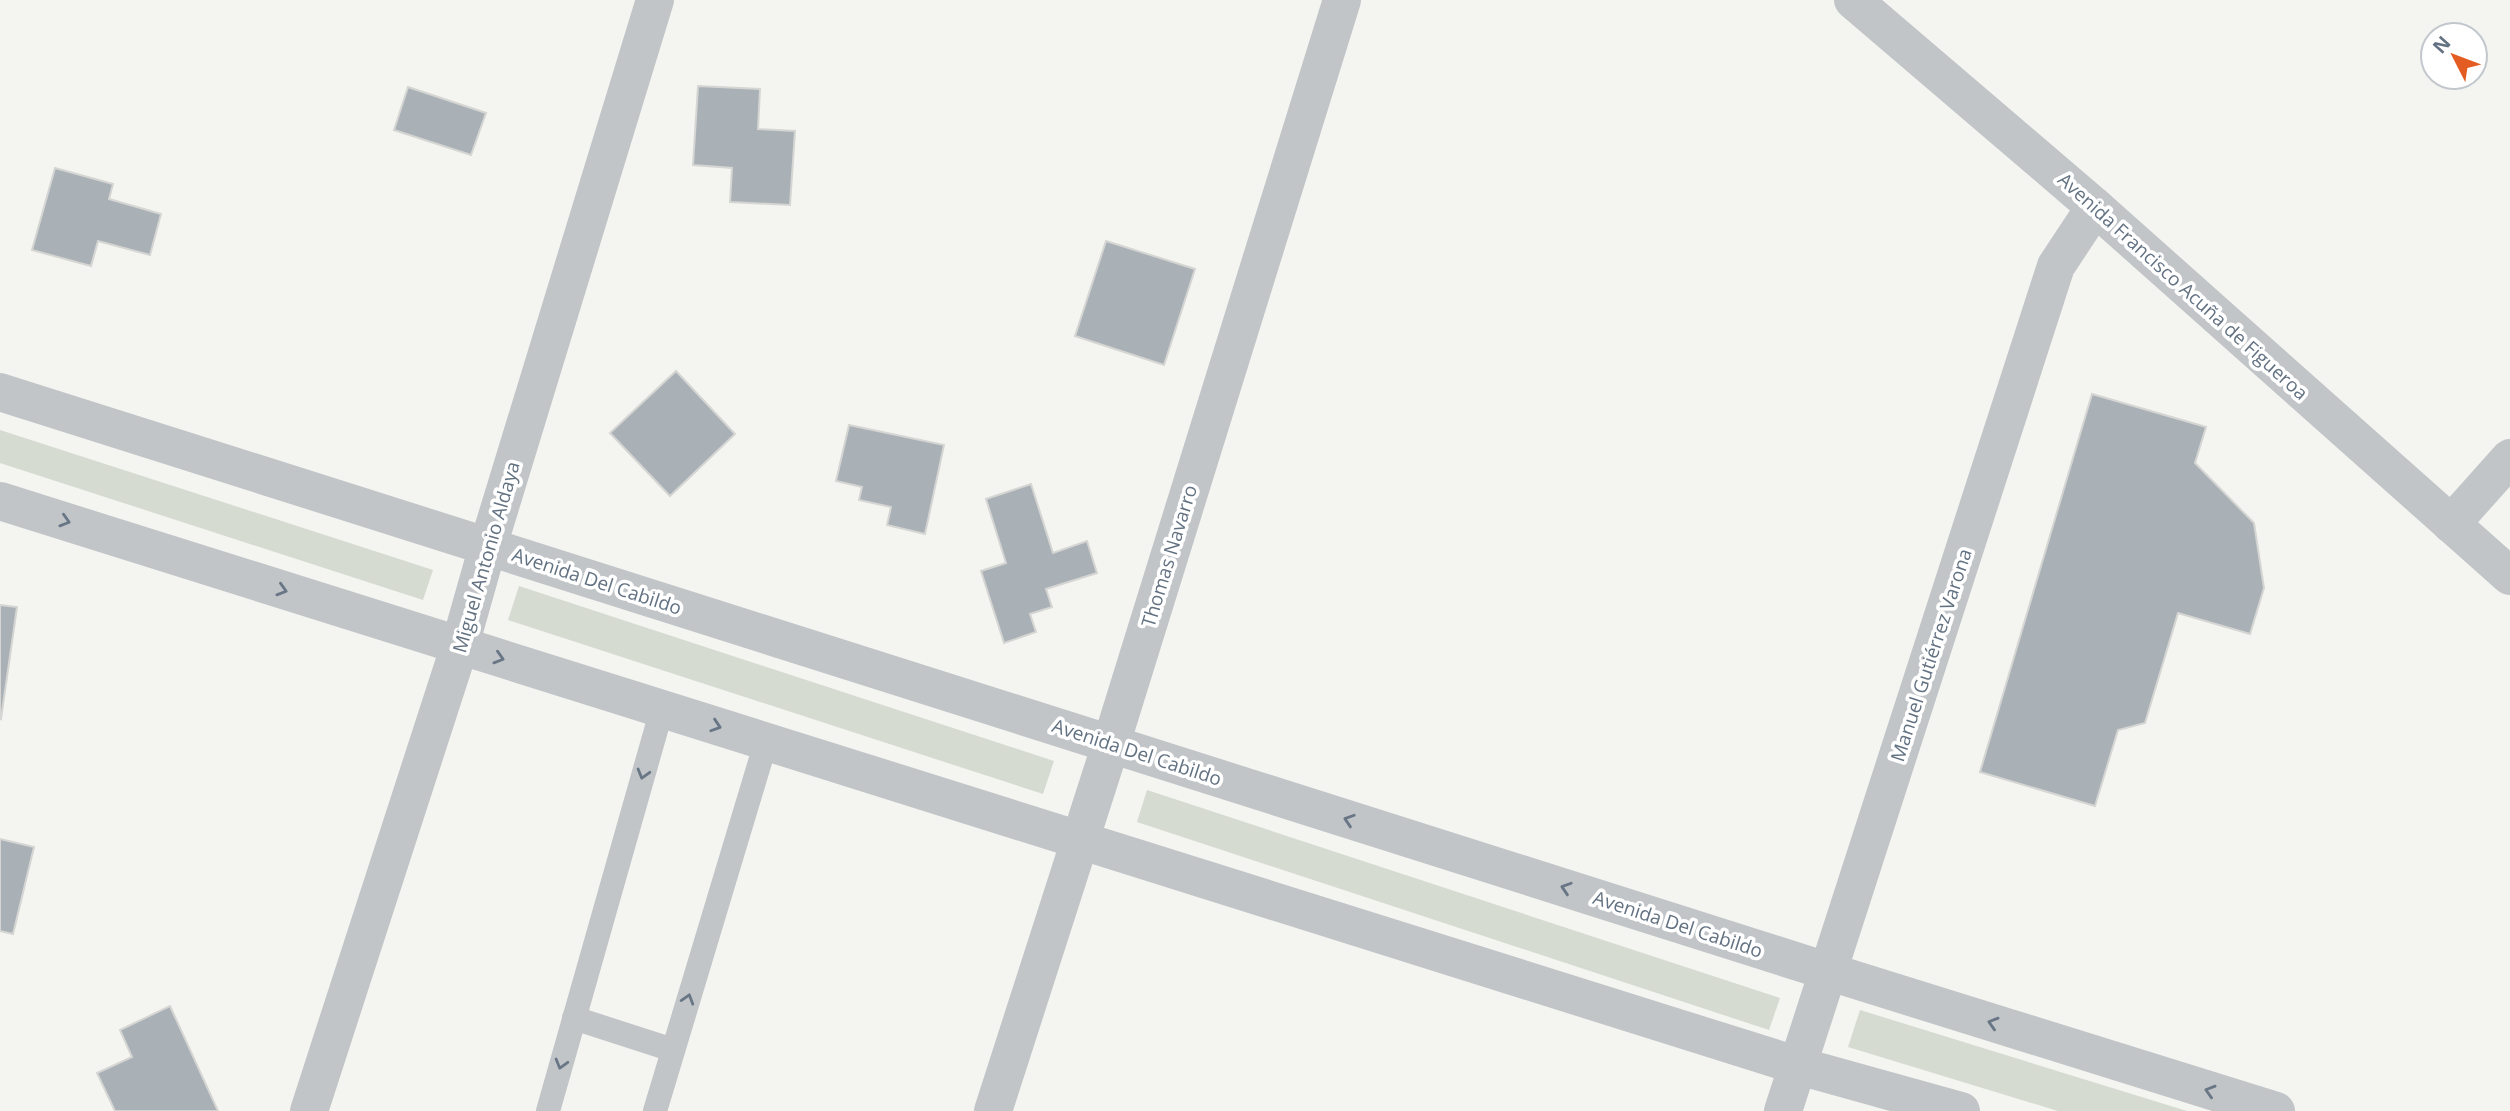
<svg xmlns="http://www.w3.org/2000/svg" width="2510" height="1111" font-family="'Open Sans',sans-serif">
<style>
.green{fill:#d5dbd1}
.building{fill:#a9b0b6;stroke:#d5d6d3;stroke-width:2}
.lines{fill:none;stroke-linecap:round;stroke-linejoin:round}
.service{stroke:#c1c5c8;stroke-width:24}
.minor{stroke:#c1c5c8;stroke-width:38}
.tertiary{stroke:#c1c5c8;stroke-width:38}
.oneway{stroke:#687686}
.labels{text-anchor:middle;stroke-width:7;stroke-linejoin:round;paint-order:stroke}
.street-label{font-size:19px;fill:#637282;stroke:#fff}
</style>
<rect width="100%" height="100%" fill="#f4f4f0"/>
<g class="green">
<polygon points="0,430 433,570 423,600 0,463"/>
<polygon points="519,586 1054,761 1043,794 508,620"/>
<polygon points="1147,790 1780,998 1769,1030 1137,822"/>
<polygon points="1860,1010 2187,1111 2058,1111 1848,1047"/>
</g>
<g class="building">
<polygon points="698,86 760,89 758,129 795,131 790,205 730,202 732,168 693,165"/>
<polygon points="408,87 486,113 471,155 394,130"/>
<polygon points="55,168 113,184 109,199 161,214 150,255 98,241 91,266 32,250"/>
<polygon points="1106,241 1195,269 1164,365 1075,336"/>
<polygon points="676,371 735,434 670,496 610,433"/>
<polygon points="2092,394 2206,427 2195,463 2254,523 2264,588 2250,634 2178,613 2145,723 2118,730 2095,806 1980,772"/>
<polygon points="849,425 944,445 925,534 887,525 891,507 859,500 862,487 836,481"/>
<polygon points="1031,484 1053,553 1087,541 1097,573 1046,589 1052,607 1030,614 1036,632 1004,643 981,571 1006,563 986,499"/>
<polygon points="0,605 17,607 1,719 0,718"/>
<polygon points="0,839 34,847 13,934 0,931"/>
<polygon points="170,1006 218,1111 115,1111 97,1073 132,1057 120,1030"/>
</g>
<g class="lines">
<g class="service">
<polyline points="574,1018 673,1050"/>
<polyline points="548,1111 662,709"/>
<polyline points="655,1111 766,742"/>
</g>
<g class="minor">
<polyline points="0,392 1830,972 2276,1111"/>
<polyline points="0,501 1799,1066 1961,1111"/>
<polyline points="2451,524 2510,458"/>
<polyline points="309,1111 460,645 488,546 655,0"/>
<polyline points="993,1111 1111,744 1342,0"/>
<polyline points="1783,1111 2056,266 2095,207"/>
</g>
<polyline class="tertiary" points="1853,0 2095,207 2510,576"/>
</g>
<defs><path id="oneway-chevron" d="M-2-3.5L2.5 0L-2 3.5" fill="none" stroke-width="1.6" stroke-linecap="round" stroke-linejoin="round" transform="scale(1.75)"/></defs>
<g class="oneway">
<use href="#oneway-chevron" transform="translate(65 521) rotate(17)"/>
<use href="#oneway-chevron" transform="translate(282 590) rotate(17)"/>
<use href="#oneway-chevron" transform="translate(499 658) rotate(17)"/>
<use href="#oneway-chevron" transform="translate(716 726) rotate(18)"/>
<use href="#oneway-chevron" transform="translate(643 774) rotate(106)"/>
<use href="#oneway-chevron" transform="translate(1349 820) rotate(-162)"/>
<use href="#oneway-chevron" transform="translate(1566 888) rotate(-162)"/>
<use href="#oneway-chevron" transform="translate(688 999) rotate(-73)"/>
<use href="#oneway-chevron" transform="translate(1993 1023) rotate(-163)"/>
<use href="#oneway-chevron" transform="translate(561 1064) rotate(106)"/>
<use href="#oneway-chevron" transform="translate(2210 1091) rotate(-163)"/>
</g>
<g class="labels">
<g class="street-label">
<text transform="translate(2183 286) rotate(42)" y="7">Avenida Francisco Acuña de Figueroa</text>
<text transform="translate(1169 556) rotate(-73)" y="7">Thomas Navarro</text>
<text transform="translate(486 557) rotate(-74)" y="7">Miguel Antonio Aldaya</text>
<text transform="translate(597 581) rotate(18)" y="7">Avenida Del Cabildo</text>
<text transform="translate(1931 655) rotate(-72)" y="7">Manuel Gutiérrez Varona</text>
<text transform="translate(1137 752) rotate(18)" y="7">Avenida Del Cabildo</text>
<text transform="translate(1678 924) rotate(18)" y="7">Avenida Del Cabildo</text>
</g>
</g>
<g transform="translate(2454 56) rotate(312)"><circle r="33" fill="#ffffff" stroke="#c1c7cd" stroke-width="2"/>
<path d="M0-5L12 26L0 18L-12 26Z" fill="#e35c21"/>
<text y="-10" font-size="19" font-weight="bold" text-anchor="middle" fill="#637282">N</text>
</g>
</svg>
